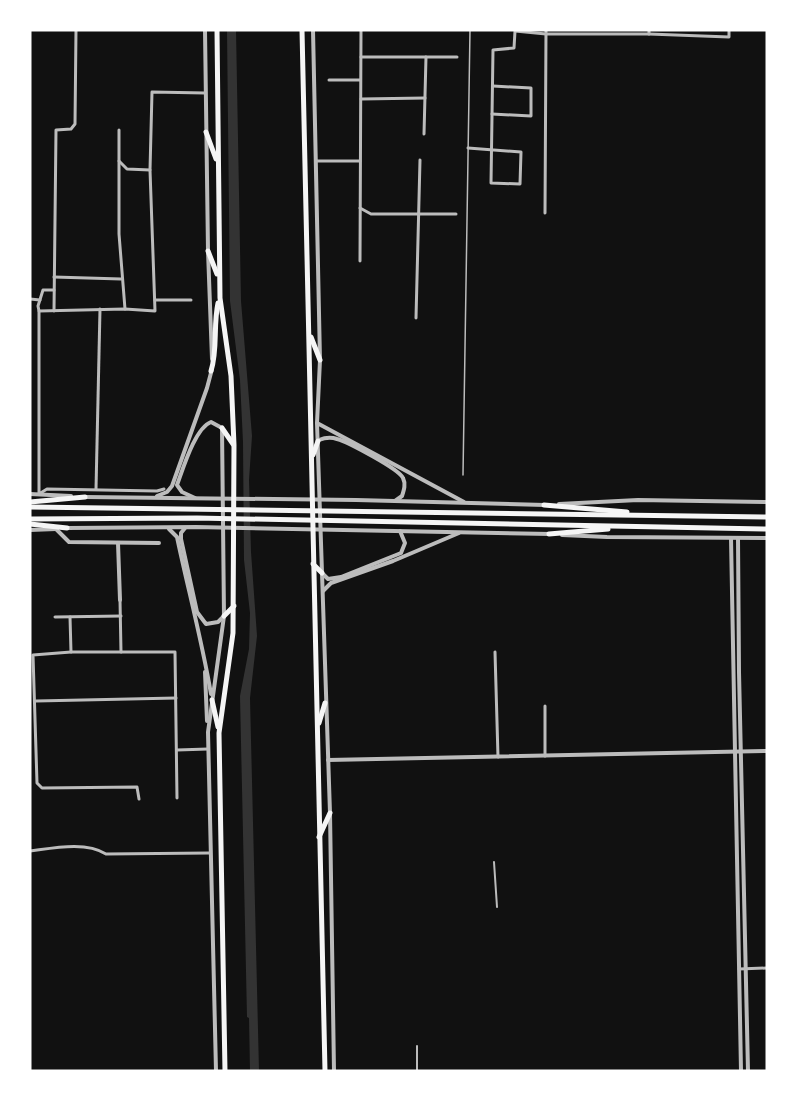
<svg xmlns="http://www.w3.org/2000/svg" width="797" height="1101" font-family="'Nunito Sans',sans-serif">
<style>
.water{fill:#333}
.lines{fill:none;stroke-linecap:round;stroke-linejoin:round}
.service{stroke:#bcbcbc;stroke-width:1.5}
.pedestrian{stroke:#bcbcbc;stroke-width:2}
.minor{stroke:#bcbcbc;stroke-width:3}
.tertiary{stroke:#bcbcbc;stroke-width:4}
.trunk{stroke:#f5f5f5;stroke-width:5}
</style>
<rect width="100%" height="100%" fill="#111"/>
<polygon class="water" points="227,30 236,30 241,301 252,436 249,480 251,552 257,636 250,698 259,1071 250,1071 249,1018 247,1017 240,696 249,649 250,613 244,560 243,442 240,380 230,301"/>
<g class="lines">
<polyline class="service" points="463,475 470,30"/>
<g class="pedestrian">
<polyline points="494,862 497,907"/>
<polyline points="417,1046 417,1071"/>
</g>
<g class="minor">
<polyline points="649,34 729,37 729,30"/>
<polyline points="361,57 457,57"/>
<polyline points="329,80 360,80"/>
<polyline points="361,99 425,98"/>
<polyline points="492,114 531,116 531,88 493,86"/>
<polyline points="119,130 119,234 125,309"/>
<polyline points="424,134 426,57"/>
<polyline points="468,148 521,152 520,184 491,183 493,50 514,48 515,31 546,34 649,34 649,30"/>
<polyline points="119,161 127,169 150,170"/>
<polyline points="316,161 360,161"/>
<polyline points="360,208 371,214 456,214"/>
<polyline points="545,213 546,30"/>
<polyline points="360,261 361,30"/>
<polyline points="54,277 121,279"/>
<polyline points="54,290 43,290 38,306 39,311 39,494 47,489 157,491 164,489"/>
<polyline points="30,299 40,300"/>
<polyline points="155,300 191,300"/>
<polyline points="39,311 125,309 155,311 150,170 152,92 205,93"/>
<polyline points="54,311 56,130 71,129 75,124 76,30"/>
<polyline points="416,318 420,160"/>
<polyline points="96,489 100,309"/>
<polyline points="120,600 121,652"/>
<polyline points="55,617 121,616"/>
<polyline points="70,617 71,652"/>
<polyline points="495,652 498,757"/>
<polyline points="36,701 176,698"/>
<polyline points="177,750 208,749"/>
<polyline points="545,756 545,706"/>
<polyline points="139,799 137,787 42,788 37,783 33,655 71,652 175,652 177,798"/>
<path d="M30 851C53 848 86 841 106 854L209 853"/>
<polyline points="739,969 767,968"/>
</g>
<g class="tertiary">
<polyline points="205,30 208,251 212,359"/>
<polyline points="313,30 320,360 317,423 330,813 334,1071"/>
<polyline points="317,423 464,502"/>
<path d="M319 440C324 438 331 437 337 439 348 442 399 469 403 478 406 484 404 490 402 496L395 501"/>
<polyline points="30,494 71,496"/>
<polyline points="157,496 167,492 172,486 207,388 212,369"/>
<polyline points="85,497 356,500 545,505"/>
<path d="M195 498 182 492 177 485C183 469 195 428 211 422L222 428 224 616 208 732 216 1071"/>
<polyline points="559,504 638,500 767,502"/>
<polyline points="67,528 196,527 551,534"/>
<polyline points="185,528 181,533 181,539 197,612 206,624 218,622 224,616"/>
<polyline points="56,529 69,542 159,543"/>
<path d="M169 529 177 537C188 589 202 641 211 694"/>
<polyline points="30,530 56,529"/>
<polyline points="562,535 607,537 767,538"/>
<polyline points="731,538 741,1071"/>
<polyline points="738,538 739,672 748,1071"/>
<polyline points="118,543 120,600"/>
<polyline points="322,573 328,579 341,577 401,553 405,543 400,531"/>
<polyline points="323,591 331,583 393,561 459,533"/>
<polyline points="205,672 207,721"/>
<polyline points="328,760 767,751"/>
</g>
<g class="trunk">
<polyline points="217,30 220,298 231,376 234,445 233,633 219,733 225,1071"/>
<polyline points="302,30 325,1071"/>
<polyline points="206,132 216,159"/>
<polyline points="208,251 217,274"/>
<polyline points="311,337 320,360"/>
<path d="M211 371C218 349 213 326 218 303"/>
<polyline points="222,428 233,444"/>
<polyline points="313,455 318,441"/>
<polyline points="30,502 85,497"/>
<polyline points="544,505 627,512"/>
<polyline points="30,507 767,517"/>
<polyline points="30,519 197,518 767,529"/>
<polyline points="30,524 67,528"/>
<polyline points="549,534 608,529"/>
<polyline points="313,564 322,573"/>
<polyline points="224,616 234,606"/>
<polyline points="212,700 218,727"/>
<polyline points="319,723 325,703"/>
<polyline points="319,837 330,813"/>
</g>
</g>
<rect width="797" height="1101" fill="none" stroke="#ffffff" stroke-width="63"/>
</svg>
